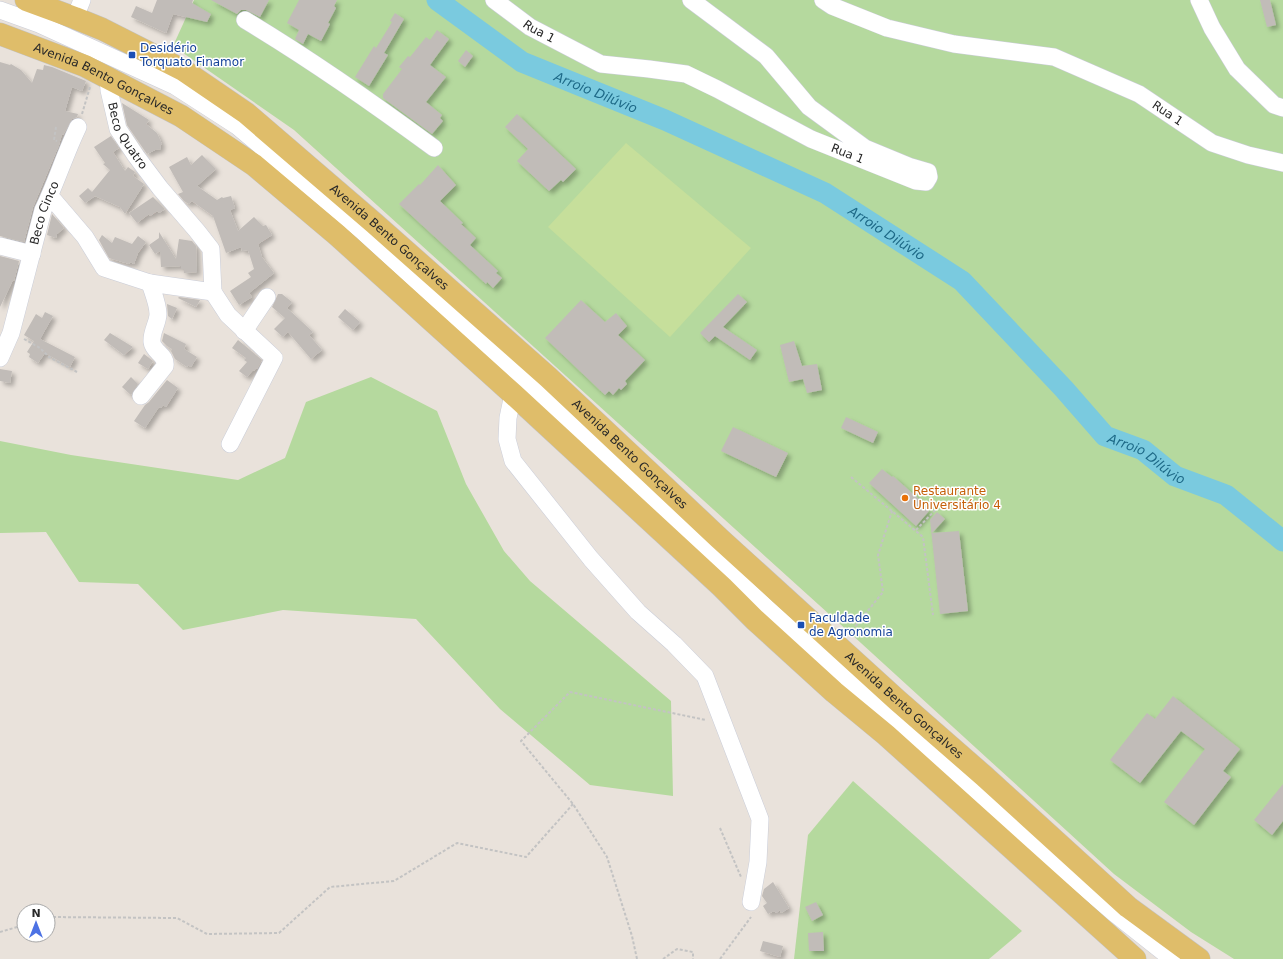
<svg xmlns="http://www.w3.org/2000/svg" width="1283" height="959" font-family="'DejaVu Sans',sans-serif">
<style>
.green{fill:#b5d99e}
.pitch{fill:#c6df9b}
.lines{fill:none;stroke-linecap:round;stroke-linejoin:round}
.river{stroke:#7acadf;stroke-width:21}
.building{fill:#c1bcb8;filter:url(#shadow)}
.minor-casing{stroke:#cacdd8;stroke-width:18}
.major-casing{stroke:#c3c3c3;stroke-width:23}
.path{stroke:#c3c3c3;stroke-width:2;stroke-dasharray:3 2;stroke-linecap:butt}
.minor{stroke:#fff;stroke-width:17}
.major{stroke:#dfbd6a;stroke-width:22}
.transit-dot{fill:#1a4fb4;stroke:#fff;stroke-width:1.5}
.food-dot{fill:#e8710a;stroke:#fff;stroke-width:1.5}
.labels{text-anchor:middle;stroke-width:3;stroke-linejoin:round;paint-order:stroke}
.street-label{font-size:12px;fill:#282828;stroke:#fff}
.transit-label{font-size:12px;fill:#164399;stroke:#fff;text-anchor:start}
.food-label{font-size:12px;fill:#c56008;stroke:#fff;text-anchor:start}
.water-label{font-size:13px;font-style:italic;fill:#1d6987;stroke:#fff}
</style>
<defs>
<filter id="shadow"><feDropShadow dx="3.5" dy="3.5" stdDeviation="2" flood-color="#0004"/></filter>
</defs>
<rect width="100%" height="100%" fill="#e9e2db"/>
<g class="green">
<polygon points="194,0 1283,0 1283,959 1234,959 1191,932 1114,874 850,633 294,130 173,46"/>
<polygon points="371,377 437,411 466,484 504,551 530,581 671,701 673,796 590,785 500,709 416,619 283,610 183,630 138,584 79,582 46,532 0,533 0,441 71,455 238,480 285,458 306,402"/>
<polygon points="853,781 1022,931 989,959 794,959 808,835"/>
</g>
<polygon class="pitch" points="626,143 751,248 670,337 548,227"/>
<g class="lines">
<path class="river" id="s1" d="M437 0 522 62 665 120 825 193 962 281 1064 389 1105 436 1143 450 1175 476 1226 495 1283 541"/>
</g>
<g class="building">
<polygon points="157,0 193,0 192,3 211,14 207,22 173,14 166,33 131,17 136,6 152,13"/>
<polygon points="211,0 269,0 260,17 246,10 241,10 237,14"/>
<polygon points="299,0 337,0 334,6 336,8 328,23 330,24 321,41 308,34 303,44 295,39 299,30 287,23"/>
<polygon points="1260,0 1270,0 1276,25 1267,27"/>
<polygon points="395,13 404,19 384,53 388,55 369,86 355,77 374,46 376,48 392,22 390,21"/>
<polygon points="437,30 449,39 430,65 446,77 426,102 442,115 440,118 443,121 432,134 383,98 383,94 402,69 399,67 408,56 410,57 426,37 430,40"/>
<polygon points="466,50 473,56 465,67 458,61"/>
<polygon points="0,62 10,65 11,64 21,70 32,83 37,69 43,70 44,65 52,67 86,81 82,91 72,87 65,111 78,114 77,117 72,119 63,135 62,134 59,145 33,207 24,242 0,236"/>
<polygon points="122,103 149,120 146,124 157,133 162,144 160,146 161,149 155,150 147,154 127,125"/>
<polygon points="517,114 576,169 563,182 561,180 549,191 517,161 528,149 505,127"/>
<polygon points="111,136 119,148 113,152 125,171 128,167 135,172 133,176 144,184 125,214 120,207 95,196 85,203 79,196 88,188 92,192 110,170 103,164 105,163 94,147"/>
<polygon points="202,155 216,169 197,186 217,200 222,197 223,198 231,196 235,208 230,210 238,231 254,217 263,226 266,225 272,235 258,244 262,257 274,273 249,293 252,297 239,305 230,291 251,277 248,273 254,269 248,250 242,251 241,247 226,253 213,216 192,201 189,204 184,201 178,194 183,192 169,167 187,157 191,165"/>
<polygon points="438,165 456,185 440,201 463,223 461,224 476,238 470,245 498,271 496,273 502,278 493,288 487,282 486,284 399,204 419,184 420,185"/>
<polygon points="153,197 165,209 159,213 157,211 150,216 149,214 137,223 129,213"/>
<polygon points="52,214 64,228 57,234 56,238 47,235"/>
<polygon points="159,232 176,259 179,239 192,241 196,246 197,272 184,273 184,269 181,269 181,266 161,267 160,251 155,254 149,245 159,238"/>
<polygon points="102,235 112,243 115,237 132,244 138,236 146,242 138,253 134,264 130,262 129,264 109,258 99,240"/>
<polygon points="0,256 19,261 14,281 13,280 0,307"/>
<polygon points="278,294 282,294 292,302 287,308 313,332 309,335 322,350 311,359 288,332 283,337 274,329 285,318 272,307"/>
<polygon points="738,294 747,302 723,327 757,350 750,360 715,336 709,342 700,333"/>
<polygon points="179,297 200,300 196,307 178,298"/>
<polygon points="581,300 605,322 616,313 627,326 618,335 645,360 625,381 627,384 621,390 619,388 613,395 609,391 605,395 545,338"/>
<polygon points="167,304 177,308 172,319 168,316"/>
<polygon points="345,309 360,322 353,330 338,317"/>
<polygon points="45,312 53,316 40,339 75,357 70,367 45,353 38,363 29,357 30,354 27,352 34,341 24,335 36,314 42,318"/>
<polygon points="110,333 133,347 124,355 104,340"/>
<polygon points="164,333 186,344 184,349 197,357 191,367 188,365 187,367 175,359 171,351 172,349 167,346 162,341"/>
<polygon points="238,340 262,360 257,369 256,368 254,371 253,370 247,377 239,371 247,362 244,360 246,358 232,348"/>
<polygon points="794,341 802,366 817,364 822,390 807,393 803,379 789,382 780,345"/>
<polygon points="144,354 153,361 148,369 138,363"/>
<polygon points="0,369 12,371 10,383 0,381"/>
<polygon points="131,377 138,384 131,395 122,387"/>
<polygon points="167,380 178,388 166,407 163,405 161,408 159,407 145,428 134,421 145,405 149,402"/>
<polygon points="846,417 878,432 873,443 841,428"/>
<polygon points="733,427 788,453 776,477 721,451"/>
<polygon points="882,469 892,477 893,476 920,500 919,502 929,511 916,526 869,483"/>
<polygon points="937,512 945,519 932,533 959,531 968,611 940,614 930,520"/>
<polygon points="1173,696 1240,749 1223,771 1231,777 1194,825 1164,802 1205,749 1181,731 1140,783 1110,760 1147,713 1155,719"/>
<polygon points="1283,784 1283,821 1272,835 1254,820"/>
<polygon points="773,882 789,908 781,913 780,910 776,913 774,911 768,914 763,906 767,903 762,896 764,889"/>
<polygon points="816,902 823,915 812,921 805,907"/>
<polygon points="823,932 824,951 809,951 808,933"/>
<polygon points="763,941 783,946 780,957 760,951"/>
</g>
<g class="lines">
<g class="minor-casing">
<g id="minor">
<path id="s2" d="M494 0 530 27 601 64 649 69 686 74 717 89 811 139 916 181 926 182 929 177 928 172 911 167 865 148 809 107 766 56 691 0"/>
<path id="s3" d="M823 0 832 6 887 28 954 44 1054 57 1139 94 1212 143 1248 155 1283 163"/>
<polyline points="1199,0 1212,28 1237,69 1274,105 1283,108"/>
<polyline points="0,10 39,24 175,86 237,126 362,231 530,385 766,607 1014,827 1114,913 1172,959"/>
<polyline points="75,18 82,0"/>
<path d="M245 20C310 59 373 103 434 148"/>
<path id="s4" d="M108 78 109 90 118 129 136 156 160 188 197 231 211 249 213 292 150 283C153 293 158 304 158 314 158 323 151 332 152 342 153 352 167 355 165 366L141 396"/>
<polyline points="50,196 85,237 104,268 150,283"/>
<polyline points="0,246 32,254"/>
<polyline points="213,292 228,315 274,358 230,444"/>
<polyline points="244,331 267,297"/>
<path id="s5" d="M0 358 11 333 43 210C56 183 65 154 78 127"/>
<polyline points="513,394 508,418 507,439 513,461 591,559 638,612 674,644 705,676 760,819 758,862 751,902"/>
</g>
</g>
<g class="major-casing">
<g id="major">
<path id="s6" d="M26 0 75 18 102 29 183 70 246 113 374 223 548 377 719 538 897 700 984 776 1128 907 1199 959"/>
<path id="s7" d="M0 34 85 66 108 78 181 116 254 165 337 235 513 394 722 587 755 620 834 692 886 735 1135 959"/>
</g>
</g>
<g class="path">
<polyline points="82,114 90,87"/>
<polyline points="56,127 54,140 57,141"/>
<polyline points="24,339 40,348 49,357 77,372"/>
<polyline points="851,477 923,537 933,615"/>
<polyline points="916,530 942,503"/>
<polyline points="849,634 883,592 878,555 892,511"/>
<polyline points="720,828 741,877"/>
<polyline points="48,917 177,918 207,934 279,933 330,887 394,881 457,843 526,857 573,804"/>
<polyline points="0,932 24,925"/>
<polyline points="637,959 632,936 607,857 573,804 521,741 570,692 706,720"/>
<polyline points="663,959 677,949 693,952 693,959"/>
<polyline points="720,959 751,917"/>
</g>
<use href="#minor" class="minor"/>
<use href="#major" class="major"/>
</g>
<g class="transit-dot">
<rect x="128" y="51" width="8" height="8" rx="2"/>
<rect x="797" y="621" width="8" height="8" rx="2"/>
</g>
<circle class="food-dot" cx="905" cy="498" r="4"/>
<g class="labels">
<g class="street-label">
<text dy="4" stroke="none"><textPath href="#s2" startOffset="55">Rua 1</textPath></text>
<text dy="4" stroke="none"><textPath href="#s7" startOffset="113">Avenida Bento Gonçalves</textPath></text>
<text dy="4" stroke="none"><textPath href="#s3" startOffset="367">Rua 1</textPath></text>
<text dy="4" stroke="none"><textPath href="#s4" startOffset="62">Beco Quatro</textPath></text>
<text dy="4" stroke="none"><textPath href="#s2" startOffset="391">Rua 1</textPath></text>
<text dy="4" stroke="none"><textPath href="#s5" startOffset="152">Beco Cinco</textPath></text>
<text dy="4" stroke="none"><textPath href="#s6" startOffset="438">Avenida Bento Gonçalves</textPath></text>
<text dy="4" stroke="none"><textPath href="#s6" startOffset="762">Avenida Bento Gonçalves</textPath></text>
<text dy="4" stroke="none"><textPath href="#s6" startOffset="1134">Avenida Bento Gonçalves</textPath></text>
</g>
<g class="transit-label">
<text x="140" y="52">Desidério<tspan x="140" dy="14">Torquato Finamor</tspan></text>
<text x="809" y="622">Faculdade<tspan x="809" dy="14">de Agronomia</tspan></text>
</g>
<g class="food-label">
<text x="913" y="495">Restaurante<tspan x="913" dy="14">Universitário 4</tspan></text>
</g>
<g class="water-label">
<text dy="5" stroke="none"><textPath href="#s1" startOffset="185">Arroio Dilúvio</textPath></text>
<text dy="5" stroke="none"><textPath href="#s1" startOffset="509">Arroio Dilúvio</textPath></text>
<text dy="5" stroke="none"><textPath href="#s1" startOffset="857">Arroio Dilúvio</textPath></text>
</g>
</g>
<g transform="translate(36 923)"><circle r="19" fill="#ffffff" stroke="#a9a9a9"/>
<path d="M0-3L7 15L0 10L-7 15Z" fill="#4d72e4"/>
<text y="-6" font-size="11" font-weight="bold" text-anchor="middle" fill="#282828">N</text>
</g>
</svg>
